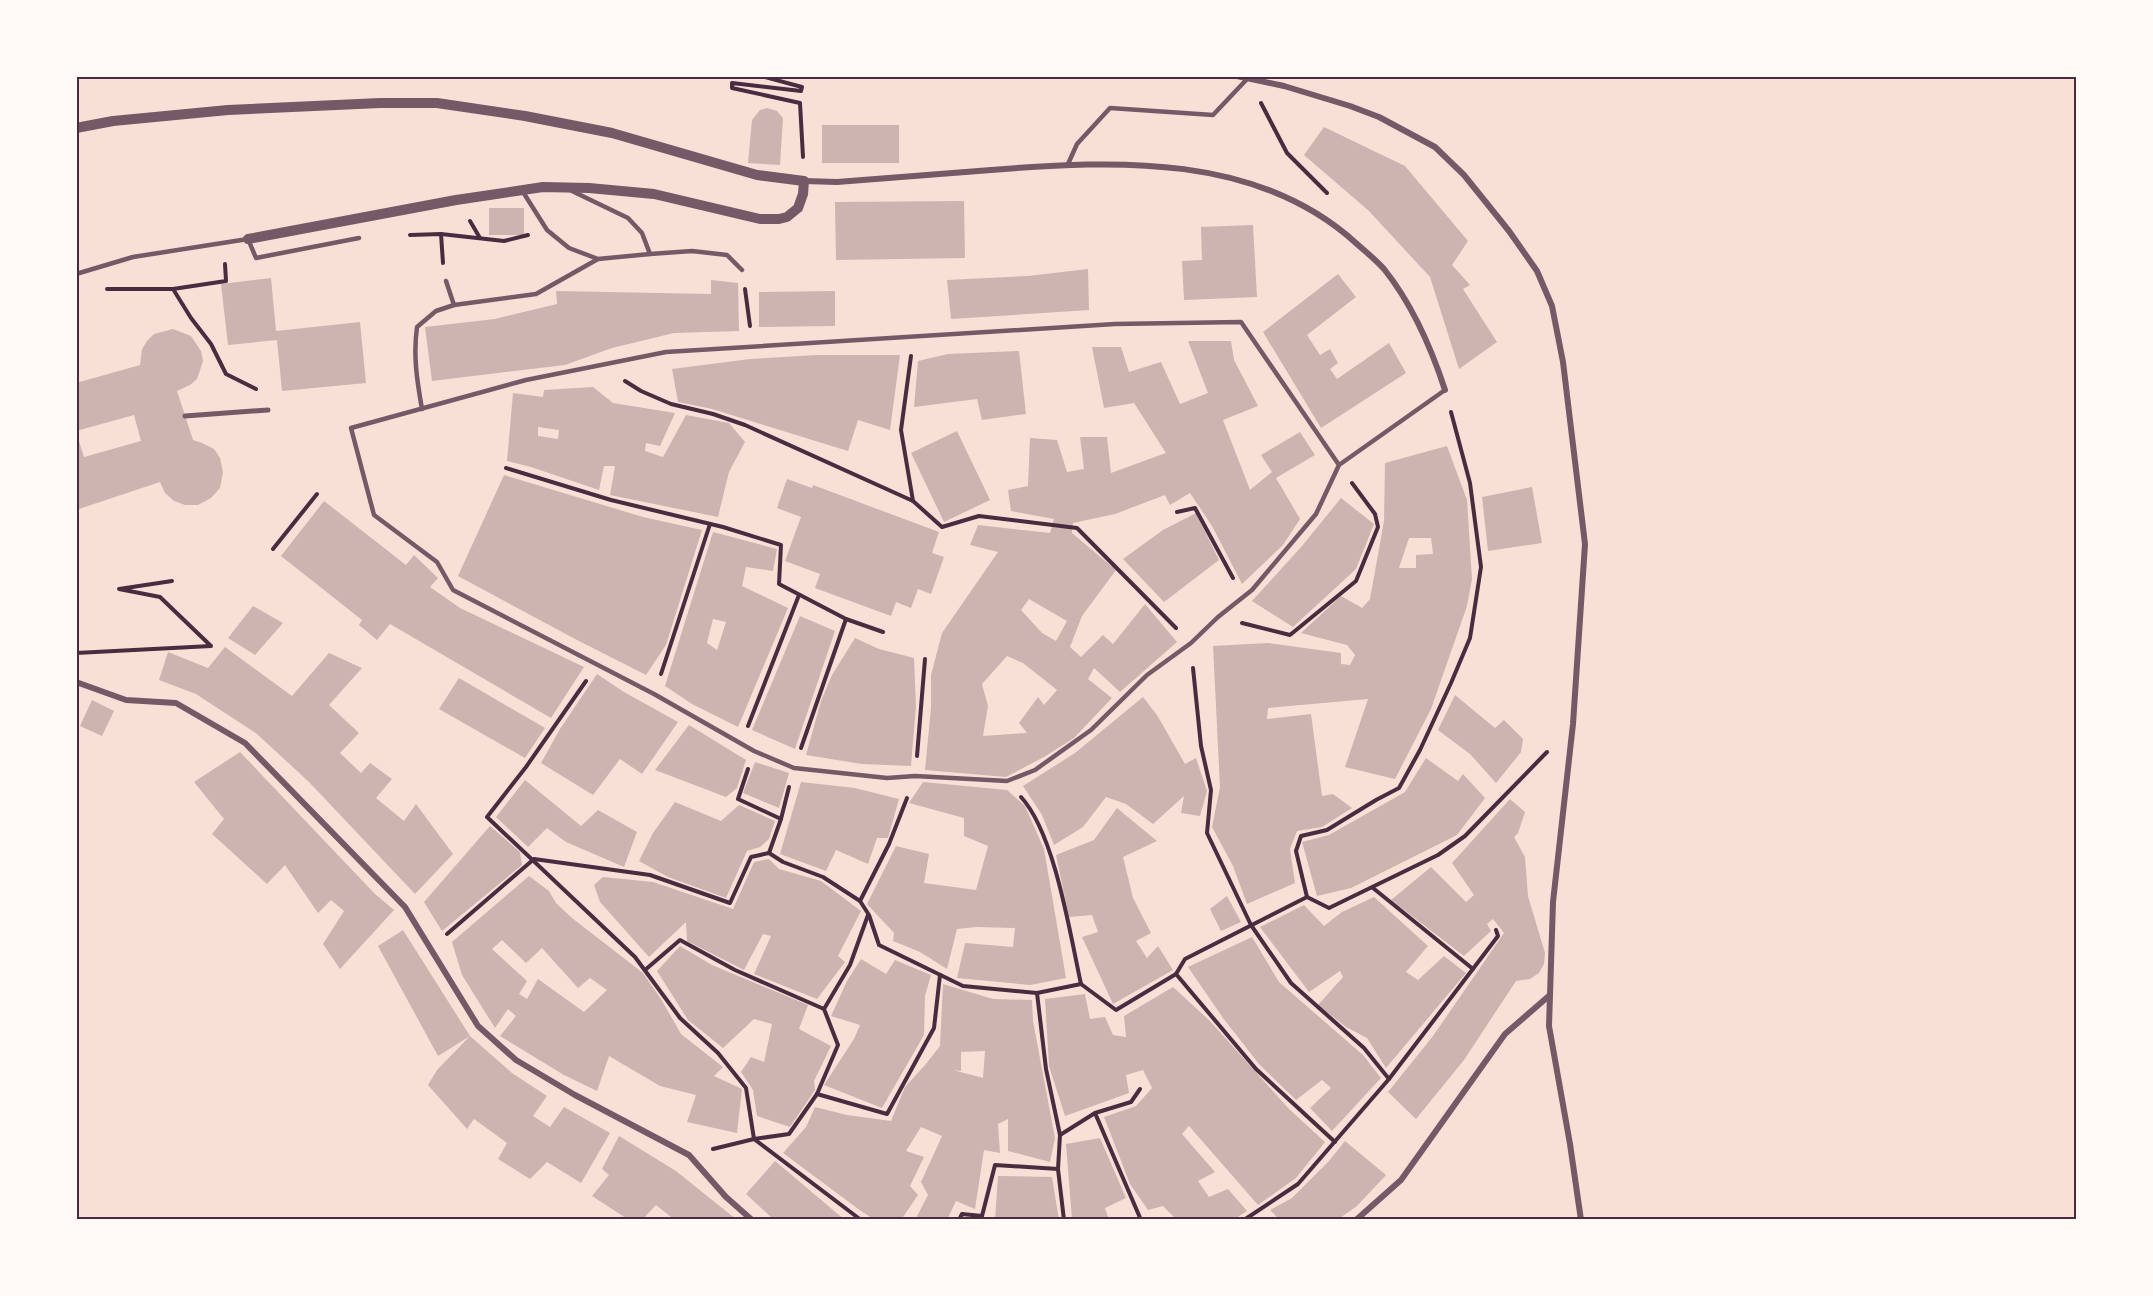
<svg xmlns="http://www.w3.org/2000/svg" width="2153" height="1296" font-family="Karla,sans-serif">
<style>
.building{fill:#ccb4b1;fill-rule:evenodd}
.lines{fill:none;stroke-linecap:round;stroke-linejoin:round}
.path{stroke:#4a2c40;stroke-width:4}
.service{stroke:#755966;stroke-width:4.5}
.pedestrian{stroke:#755966;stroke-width:5}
.minor{stroke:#755966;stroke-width:6}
.tertiary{stroke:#755966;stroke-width:10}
.neatline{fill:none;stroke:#4a2c40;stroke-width:2}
</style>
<rect width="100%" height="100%" fill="#f7e1d7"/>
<g class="building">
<polygon points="767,108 777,111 783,118 780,165 748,163 752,120 760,110"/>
<rect x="822" y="125" width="77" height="38"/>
<polygon points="1324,127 1405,166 1468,241 1452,265 1470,285 1463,289 1497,342 1459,369 1430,277 1369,211 1304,155"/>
<polygon points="964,201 965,258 836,260 835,202"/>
<rect x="489" y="208" width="35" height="27"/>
<polygon points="1253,225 1257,297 1184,300 1182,261 1202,260 1201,227"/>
<polygon points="1088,269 1089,310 951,319 947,280 1028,276"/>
<polygon points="1338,274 1356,297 1307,335 1320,355 1330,349 1338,363 1330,369 1337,379 1389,343 1406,373 1321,428 1263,332"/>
<polygon points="271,278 276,331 360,322 366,383 282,391 277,340 228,345 221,284"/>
<polygon points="711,280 738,283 739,331 674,333 612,348 565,365 432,381 425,327 495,319 557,304 556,291 711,294"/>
<polygon points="835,291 835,326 759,327 759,292"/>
<polygon points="173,329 191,336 201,351 203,361 197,379 190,385 177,391 193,440 202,443 214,449 220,458 223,472 220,488 211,498 198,505 185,505 174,501 165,493 160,482 76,510 76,432 84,457 141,441 134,415 76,431 76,383 140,365 142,349 147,341 154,334"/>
<path d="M1188 341H1231L1234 360 1258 406 1223 420 1250 490 1272 472 1261 455 1300 432 1315 455 1276 478 1300 519 1283 545 1242 584 1212 526 1190 493 1170 505 1165 495 1115 514 1073 523 1072 533 1116 570 1082 616 1070 647 1081 657 1103 635 1113 644 1145 604 1177 642 1120 692 1094 668 1088 679 1112 698 1074 738 1044 757 1006 777 925 770 931 708V675L942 633 998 552 970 545 978 525 1050 533 1054 519 1011 511 1008 490 1028 486 1030 438 1057 440 1067 472 1084 469 1080 437H1107L1111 473 1166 453 1134 403 1104 408 1092 347H1121L1129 372 1161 362 1180 404 1208 393ZM1029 599 1067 621 1056 641 1042 633 1021 610ZM1007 656 1023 663 1057 690 1044 705 1038 697 1019 723 1027 733 983 736 988 706 982 684Z"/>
<polygon points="1019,351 1026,414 982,420 977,399 914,407 918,361 948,354"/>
<polygon points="817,355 900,355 890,430 858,420 848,451 712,409 678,402 672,369 750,359"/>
<path d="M593 387 613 403 675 413 660 446 646 443 645 451 663 457 686 415 729 423 745 442 729 472 718 517 610 495 615 466H604L599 490 531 467 507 461 513 393 543 397 544 390ZM538 427 559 430 558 439 538 436Z"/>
<polygon points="957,431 990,500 944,522 911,453"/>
<path d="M1447 446 1467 500 1472 579 1467 606 1431 709 1395 779 1345 767 1368 699 1268 708 1267 719 1311 714 1322 796 1333 794 1352 808 1322 827 1297 831 1290 849 1295 883 1247 904 1233 866 1212 827 1220 787 1213 646 1268 643 1341 653V664L1350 665 1355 655 1347 645 1301 633 1341 596 1362 608 1370 599 1384 521 1385 463ZM1409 538H1431L1433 554 1416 555V568H1399Z"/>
<polygon points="504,475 643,517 702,530 666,645 646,675 577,640 458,576"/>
<polygon points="787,479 812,488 813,485 939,532 932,553 944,557 931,594 918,589 911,608 896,602 891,616 815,588 820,574 785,561 801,517 777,508"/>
<polygon points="1532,487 1542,543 1488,551 1482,497"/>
<polygon points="1341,498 1374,524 1356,569 1293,627 1252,601 1302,546"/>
<polygon points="324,501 406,565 414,555 438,578 430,587 460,608 584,667 551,718 390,624 377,640 359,625 362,620 281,556"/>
<polygon points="1196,513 1219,560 1164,602 1123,559 1163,530"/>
<path d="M713 532 777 549 773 571 746 567 742 586 788 608 738 727 692 704 665 686ZM713 619 726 622 717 650 707 643Z"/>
<polygon points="253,606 283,623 255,655 228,638"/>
<polygon points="800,616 835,631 795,749 752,730"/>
<polygon points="855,638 879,649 914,658 916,706 911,766 862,764 806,755 821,701 832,675"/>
<polygon points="225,647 292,696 329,653 362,668 329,705 359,733 340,753 361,773 370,763 392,779 376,798 404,821 416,804 453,854 415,894 309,782 257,734 196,694 159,680 168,652 208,668"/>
<polygon points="597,674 624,692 678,722 642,774 620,759 593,795 541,763 560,729"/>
<polygon points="459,678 545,728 525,758 439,709"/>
<polygon points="1455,695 1495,728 1504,720 1523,739 1521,752 1496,783 1470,754 1438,730"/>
<polygon points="1143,697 1157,715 1185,764 1196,758 1207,791 1200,816 1181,813 1184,796 1153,824 1126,804 1106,797 1083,827 1054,845 1042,815 1023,786 1075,753"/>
<polygon points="92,700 114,711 102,736 80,726"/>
<polygon points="689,725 746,760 737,788 726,797 655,770"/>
<polygon points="240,752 375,894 394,910 340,969 323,944 344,911 331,900 318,913 285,865 267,884 212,834 224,819 194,782"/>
<polygon points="1426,758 1458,781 1463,774 1485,798 1457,835 1351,888 1317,896 1302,842 1329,835 1405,792"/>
<polygon points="755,762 789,773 779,808 743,793"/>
<polygon points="525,780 581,826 598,810 637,832 624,867 566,842 547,828 528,847 496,817"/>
<polygon points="801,782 855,788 899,799 888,838 877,838 868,864 836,850 826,871 780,854"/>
<polygon points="923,782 1007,790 1025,806 1044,849 1066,978 1030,985 957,978 965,943 1013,947 1015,928 976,927 957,929 947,969 920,952 893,941 894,933 867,904 896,846 929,854 924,883 976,890 988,846 964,836 964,818 909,803"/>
<polygon points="1510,799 1525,812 1518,833 1514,837 1525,857 1528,896 1545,953 1544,964 1539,973 1530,979 1516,981 1464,1060 1416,1119 1388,1092 1433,1036 1504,933 1493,919 1487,924 1491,931 1464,956 1391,900 1431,867 1466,902 1474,895 1452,863"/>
<polygon points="675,802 721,821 739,805 775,821 769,839 760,847 747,851 726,898 668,877 639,861 653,833"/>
<polygon points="1117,808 1157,841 1123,857 1133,898 1151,933 1136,941 1147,958 1158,946 1173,970 1113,1004 1082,937 1098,932 1092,915 1069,917 1056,855 1094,840"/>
<polygon points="490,826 520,852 522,865 442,931 424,902"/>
<polygon points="769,859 779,869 821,881 861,911 838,956 845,962 817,999 754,974 771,936 763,934 744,970 687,941 686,922 649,957 600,902 594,885 603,877 653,882 733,909 754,862"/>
<path d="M529 876 549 891 556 903 572 918 643 973 661 999 681 1034 723 1067 714 1076 742 1089 737 1133 687 1122 696 1095 660 1086 609 1056 597 1091 564 1075 500 1036 516 1016 508 1009 495 1028 462 975 452 942ZM502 940 526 963 542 948 578 988 590 978 607 990 584 1012 538 979 527 999 519 994 527 981 492 949Z"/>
<polygon points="1227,896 1241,922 1221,931 1210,909"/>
<polygon points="1374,897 1428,946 1406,972 1418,980 1444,956 1466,973 1386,1068 1367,1038 1346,1027 1318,1005 1343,977 1340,971 1309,992 1260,927 1304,905 1324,926 1342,912"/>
<polygon points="403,930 470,1036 512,1073 547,1096 533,1116 550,1127 564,1107 610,1133 581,1183 547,1162 530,1179 498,1159 507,1143 474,1119 467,1129 428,1085 437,1070 470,1036 438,1056 378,946"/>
<polygon points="1252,937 1279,982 1363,1055 1381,1078 1332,1131 1310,1108 1331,1088 1322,1080 1296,1100 1259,1064 1223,1018 1188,967"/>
<polygon points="680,946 712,965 808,1005 799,1029 831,1046 814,1081 815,1090 790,1127 757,1116 753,1090 741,1072 751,1057 764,1062 772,1024 754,1019 723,1048 688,1020 657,971"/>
<polygon points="861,959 886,974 895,960 931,975 925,996 924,1035 882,1108 824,1085 854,1039 860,1025 831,1016 847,981"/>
<path d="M943 984 993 999 1032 1000 1033 1021 1055 1138 1050 1162 1008 1151V1119L998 1124 1000 1153 984 1150 975 1209 956 1201 947 1220H915L928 1195 921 1182 942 1136 921 1127 906 1151 924 1157 910 1186 918 1195 901 1220H875L861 1211 783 1153 806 1127 815 1107 847 1115 891 1121 905 1087 925 1065 940 1046ZM985 1051 983 1078 953 1070 961 1071V1052Z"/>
<polygon points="1173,987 1210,1021 1289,1109 1325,1142 1296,1178 1258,1205 1189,1126 1182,1134 1215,1172 1198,1181 1209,1197 1228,1189 1247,1211 1233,1220 1177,1220 1163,1206 1148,1210 1130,1184 1104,1117 1136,1106 1152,1088 1143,1070 1126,1075 1129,1093 1065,1116 1049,1066 1045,999 1085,994 1090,1019 1105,1017 1113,1035 1126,1037 1124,1016"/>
<polygon points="619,1136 676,1171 737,1220 675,1220 656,1205 642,1220 629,1220 592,1196 609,1175 602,1169"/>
<polygon points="1100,1138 1126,1198 1105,1208 1109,1220 1072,1220 1066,1144"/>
<polygon points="1345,1141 1386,1175 1357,1206 1337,1220 1311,1220 1309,1217 1306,1220 1280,1220 1270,1210 1292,1198 1329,1161"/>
<polygon points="775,1161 845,1220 774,1220 746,1194"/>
<polygon points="998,1176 1052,1177 1059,1220 995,1220"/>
</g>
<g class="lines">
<g class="path">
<polyline points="761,76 802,87 801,91 732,83 732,88 800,103 803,157"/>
<polyline points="1261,103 1287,153 1327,193"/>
<polyline points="470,221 480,238"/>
<polyline points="441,234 443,263"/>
<polyline points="410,235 441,234 504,241 528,235"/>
<polyline points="107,289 173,289 191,318 211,344 226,374 256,389"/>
<polyline points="173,289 226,281 225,264"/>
<polyline points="745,289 750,326"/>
<polyline points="911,356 901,430 913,501 942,527 979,516 1077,528 1176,628"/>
<polyline points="625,381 641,391 671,404 713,414 745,425 913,501"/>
<polyline points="506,468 611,500 723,527 781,545 779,584 846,619 883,632"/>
<polyline points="1177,512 1195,508 1233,578"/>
<polyline points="273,549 317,494"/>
<polyline points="1242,623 1290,635 1356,581 1378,527 1375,514 1352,483"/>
<polyline points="76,653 211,646 160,597 119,589 172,581"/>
<polyline points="1193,668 1201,746 1211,790 1207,833 1251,925 1291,983 1364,1048 1389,1079"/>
<polyline points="661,674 710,524"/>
<polyline points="586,681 526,767 487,817 635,957 680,1018 718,1053 746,1088 754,1139"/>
<polyline points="748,726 799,595"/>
<polyline points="801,748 846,619"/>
<polyline points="917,756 925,659"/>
<polyline points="748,769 738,799 781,819"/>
<path d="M1021 797C1055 834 1070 934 1081 984"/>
<polyline points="769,853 781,819 789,787"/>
<polyline points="534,859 650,875 730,903 751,857 769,853 783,862 823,877 860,901 869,915 879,945 963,986 1037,993 1081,984"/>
<polyline points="1373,888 1473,969"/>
<polyline points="1307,897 1296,851 1301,836 1327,830 1376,800 1399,788 1420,750 1451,683 1470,638 1481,567 1470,483 1451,412"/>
<polyline points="1307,897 1329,908 1438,855 1465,836 1547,752"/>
<polyline points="860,901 889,844 907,798"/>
<polyline points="447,934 534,859"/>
<polyline points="645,970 680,940 735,970 824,1009"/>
<polyline points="1176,974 1256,1069 1335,1142"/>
<polyline points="1081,984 1116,1010 1176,974 1185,959 1307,897"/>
<polyline points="1037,993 1046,1069 1060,1135 1058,1169 1064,1220"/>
<polyline points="817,1094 887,1114 934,1028 940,975"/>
<polyline points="1095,1113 1141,1220"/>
<polyline points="1060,1135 1095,1113 1131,1102 1140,1089"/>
<polyline points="754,1139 861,1220"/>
<polyline points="713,1149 754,1139 789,1134 817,1094 838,1045 824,1009 850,965 868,915"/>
<polyline points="959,1220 962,1214 982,1216 995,1165 1058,1169"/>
<polyline points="1244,1220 1298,1184 1389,1079 1498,936 1496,930"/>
</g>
<g class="service">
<polyline points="1068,164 1077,144 1110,108 1213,115 1248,78"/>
<polyline points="572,191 628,218 642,233 650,254 692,251 727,255 742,270"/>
<polyline points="523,192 547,230 569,248 598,259"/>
<polyline points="76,274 133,257 248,239 256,258 359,238"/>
<polyline points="446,281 454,305"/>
<path d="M422 409C417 381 413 355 417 327L436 311 454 305 536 294 598 259 650 254"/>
<polyline points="1339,465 1241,322 1115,324 666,352 526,380 351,428 374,515 437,562 453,590 654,694 754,751 794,768 887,778 915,776 1007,781 1035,770 1091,730 1147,675 1191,643 1218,617 1252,590 1316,514 1339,465 1445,390"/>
</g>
<polyline class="pedestrian" points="185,416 268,410"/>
<g class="minor">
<polyline points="1237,76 1284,86 1350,106 1379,117 1435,147 1464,175 1509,231 1537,271 1552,306 1563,362 1585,544 1573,724 1553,902 1549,1026 1570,1144 1581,1220"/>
<path d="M804 181 837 182C888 178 940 174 991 170 1116 160 1258 153 1357 244 1366 252 1376 260 1384 269 1412 304 1431 347 1445 390"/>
<polyline points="76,682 126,700 176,703 245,743 405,907 478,1026 516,1060 575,1095 689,1155 726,1197 752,1220"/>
<polyline points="1356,1220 1401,1180 1505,1034 1550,995"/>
</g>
<polyline class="tertiary" points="76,128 113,121 228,110 380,103 437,103 525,116 612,133 757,175 804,181 803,194 798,208 787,217 779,219 760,219 654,194 589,188 543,187 456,200 248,239"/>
</g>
<rect width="2153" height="1296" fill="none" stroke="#fffaf5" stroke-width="156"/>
<rect x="78" y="78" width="1997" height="1140" class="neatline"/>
</svg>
